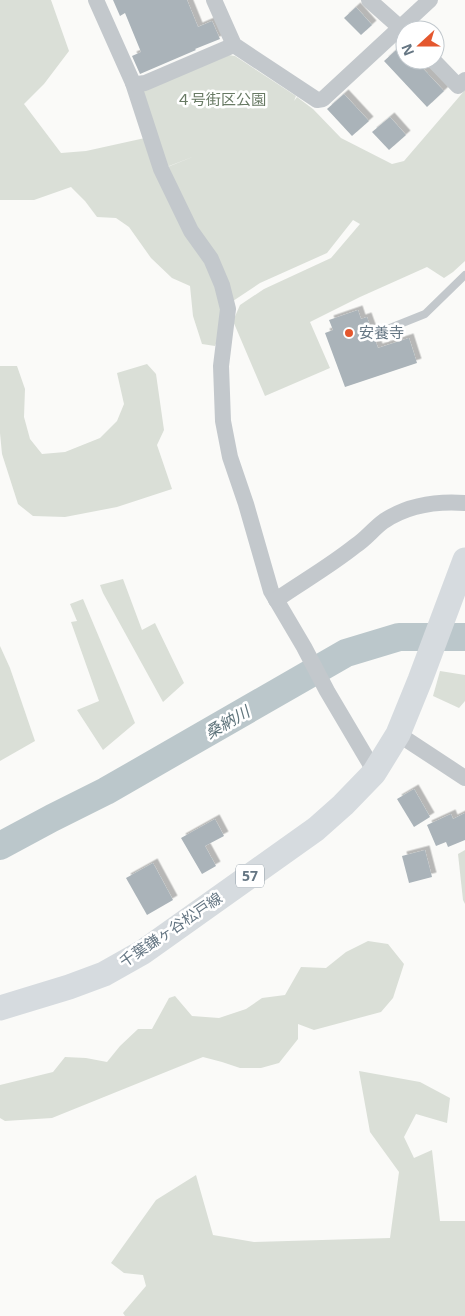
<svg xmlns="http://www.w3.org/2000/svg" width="465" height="1316" font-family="'Open Sans','Noto Sans JP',sans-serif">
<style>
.green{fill:#dadfd7}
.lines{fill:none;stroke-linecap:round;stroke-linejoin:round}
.river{stroke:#bbc7cb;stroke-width:28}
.building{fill:#aab3b9;filter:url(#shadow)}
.lane{stroke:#c3c8cc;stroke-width:8}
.street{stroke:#c3c8cc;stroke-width:16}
.primary{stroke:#d6dbdf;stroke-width:25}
.poi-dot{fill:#e4572e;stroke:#fff;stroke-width:2}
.labels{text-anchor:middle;stroke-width:5;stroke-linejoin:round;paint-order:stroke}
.shield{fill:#fff;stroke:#939fa8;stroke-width:1}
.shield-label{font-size:14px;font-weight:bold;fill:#657683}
.park-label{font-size:15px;fill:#687a64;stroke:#fff}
.poi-label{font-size:15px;fill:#657683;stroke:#fff;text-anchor:start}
.street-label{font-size:15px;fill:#657683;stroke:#fff}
.water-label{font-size:16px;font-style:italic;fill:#60757c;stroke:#fff}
</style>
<defs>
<filter id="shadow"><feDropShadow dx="4.5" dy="-4.5" stdDeviation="0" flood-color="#0004"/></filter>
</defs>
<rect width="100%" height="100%" fill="#fafaf8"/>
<g class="green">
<polygon points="0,0 51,0 69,51 44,84 24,104 61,153 86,151 145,138 208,261 224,307 220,334 215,346 202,344 193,316 190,286 172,278 151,258 129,227 116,218 97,217 85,201 71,187 34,200 0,200"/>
<polygon points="229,55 235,56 296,96 294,101 297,97 313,109 341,138 392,164 404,161 465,90 465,261 453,272 444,278 427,267 360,297 310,322 330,368 265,396 233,321 240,305 264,289 331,258 360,224 353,220 327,253 260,283 233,301 165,168 195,156 164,168 138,93"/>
<polygon points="147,364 156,374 164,430 157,445 172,489 117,507 65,517 33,516 18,504 2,454 0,433 0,366 17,366 25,389 24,417 30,439 42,454 65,452 100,438 117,421 124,404 117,373"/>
<polygon points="123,579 142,630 155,623 184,683 163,702 103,593 100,585"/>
<polygon points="83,599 135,723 103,750 77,710 99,701 71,622 77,621 70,604"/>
<polygon points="0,646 10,668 35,741 0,761"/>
<polygon points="440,671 465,675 465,701 459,708 433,696"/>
<polygon points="465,850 465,904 463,900 458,854"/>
<polygon points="368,941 388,944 404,964 393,998 381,1012 314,1030 298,1024 298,1039 279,1063 261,1068 240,1068 222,1062 203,1057 52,1118 5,1121 0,1118 0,1085 53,1072 65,1057 86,1058 107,1062 120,1046 138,1029 152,1029 169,998 175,996 192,1016 219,1018 246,1009 262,998 285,995 301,967 326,968 346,952"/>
<polygon points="359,1071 420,1082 450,1098 447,1123 416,1114 404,1137 414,1158 432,1150 440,1221 465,1221 465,1316 125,1316 123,1313 146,1286 143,1275 124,1273 111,1263 156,1200 196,1175 213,1235 254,1242 390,1238 399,1172 370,1132"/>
</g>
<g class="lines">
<polyline class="river" points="0,846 52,818 106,791 346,653 399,637 465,637"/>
</g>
<g class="building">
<polygon points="113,0 187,0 198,27 212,21 220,39 195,49 196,50 140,74 132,56 141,52 125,13 120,16"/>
<polygon points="356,7 372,25 361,35 344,18"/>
<polygon points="405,42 405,60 415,60 444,91 427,107 384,61"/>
<polygon points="344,94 369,121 352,136 327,109"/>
<polygon points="390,117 406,135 389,150 372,132"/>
<polygon points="358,310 361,319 367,317 378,348 409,338 417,363 345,387 325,333 333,330 329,320"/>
<polygon points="414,789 430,817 414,827 397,799"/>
<polygon points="465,813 465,840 448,847 446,842 436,846 427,825 451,814 453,819"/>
<polygon points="215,819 224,836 205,846 216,866 202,874 181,838"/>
<polygon points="425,850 432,877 409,883 402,856"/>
<polygon points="153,863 173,900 147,915 126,878"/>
</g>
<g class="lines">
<polyline class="lane" points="390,328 425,314 465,275"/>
<g class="street">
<polyline points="96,0 133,83 161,169 191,231 211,259 222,285 228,309 221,366 223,421 230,457 246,504 271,591 304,647 327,691 369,762 374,773"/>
<polyline points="214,0 234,45 317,100 323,99 430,0"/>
<polyline points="369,0 405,32"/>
<polyline points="433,60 458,86 465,80"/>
<polyline points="133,83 138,84 145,83 234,45"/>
<path d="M276 600C302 582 330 566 355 546 366 539 374 528 384 521 408 505 438 501 465 503"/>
<polyline points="398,734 465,778"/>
</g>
<polyline class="primary" points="0,1008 69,987 104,974 143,952 316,829 343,805 374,773 398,734 420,680 465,560"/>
</g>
<circle class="poi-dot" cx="349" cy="333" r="5"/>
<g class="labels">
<rect class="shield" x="236" y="864.5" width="28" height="23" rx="4"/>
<g class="shield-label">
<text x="250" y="881">57</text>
</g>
<g class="park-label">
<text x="221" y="105">４号街区公園</text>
</g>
<g class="poi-label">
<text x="359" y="338">安養寺</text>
</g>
<g class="street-label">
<text transform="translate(171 930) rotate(-34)" y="5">千葉鎌ヶ谷松戸線</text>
</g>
<g class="water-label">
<text transform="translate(227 722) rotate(-30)" y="6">桑納川</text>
</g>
</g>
<g transform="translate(420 45) rotate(249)"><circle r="24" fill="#ffffff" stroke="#c1c8cd"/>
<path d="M0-4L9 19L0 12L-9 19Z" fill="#e4572e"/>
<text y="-8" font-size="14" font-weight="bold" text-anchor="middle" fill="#657683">N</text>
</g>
</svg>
